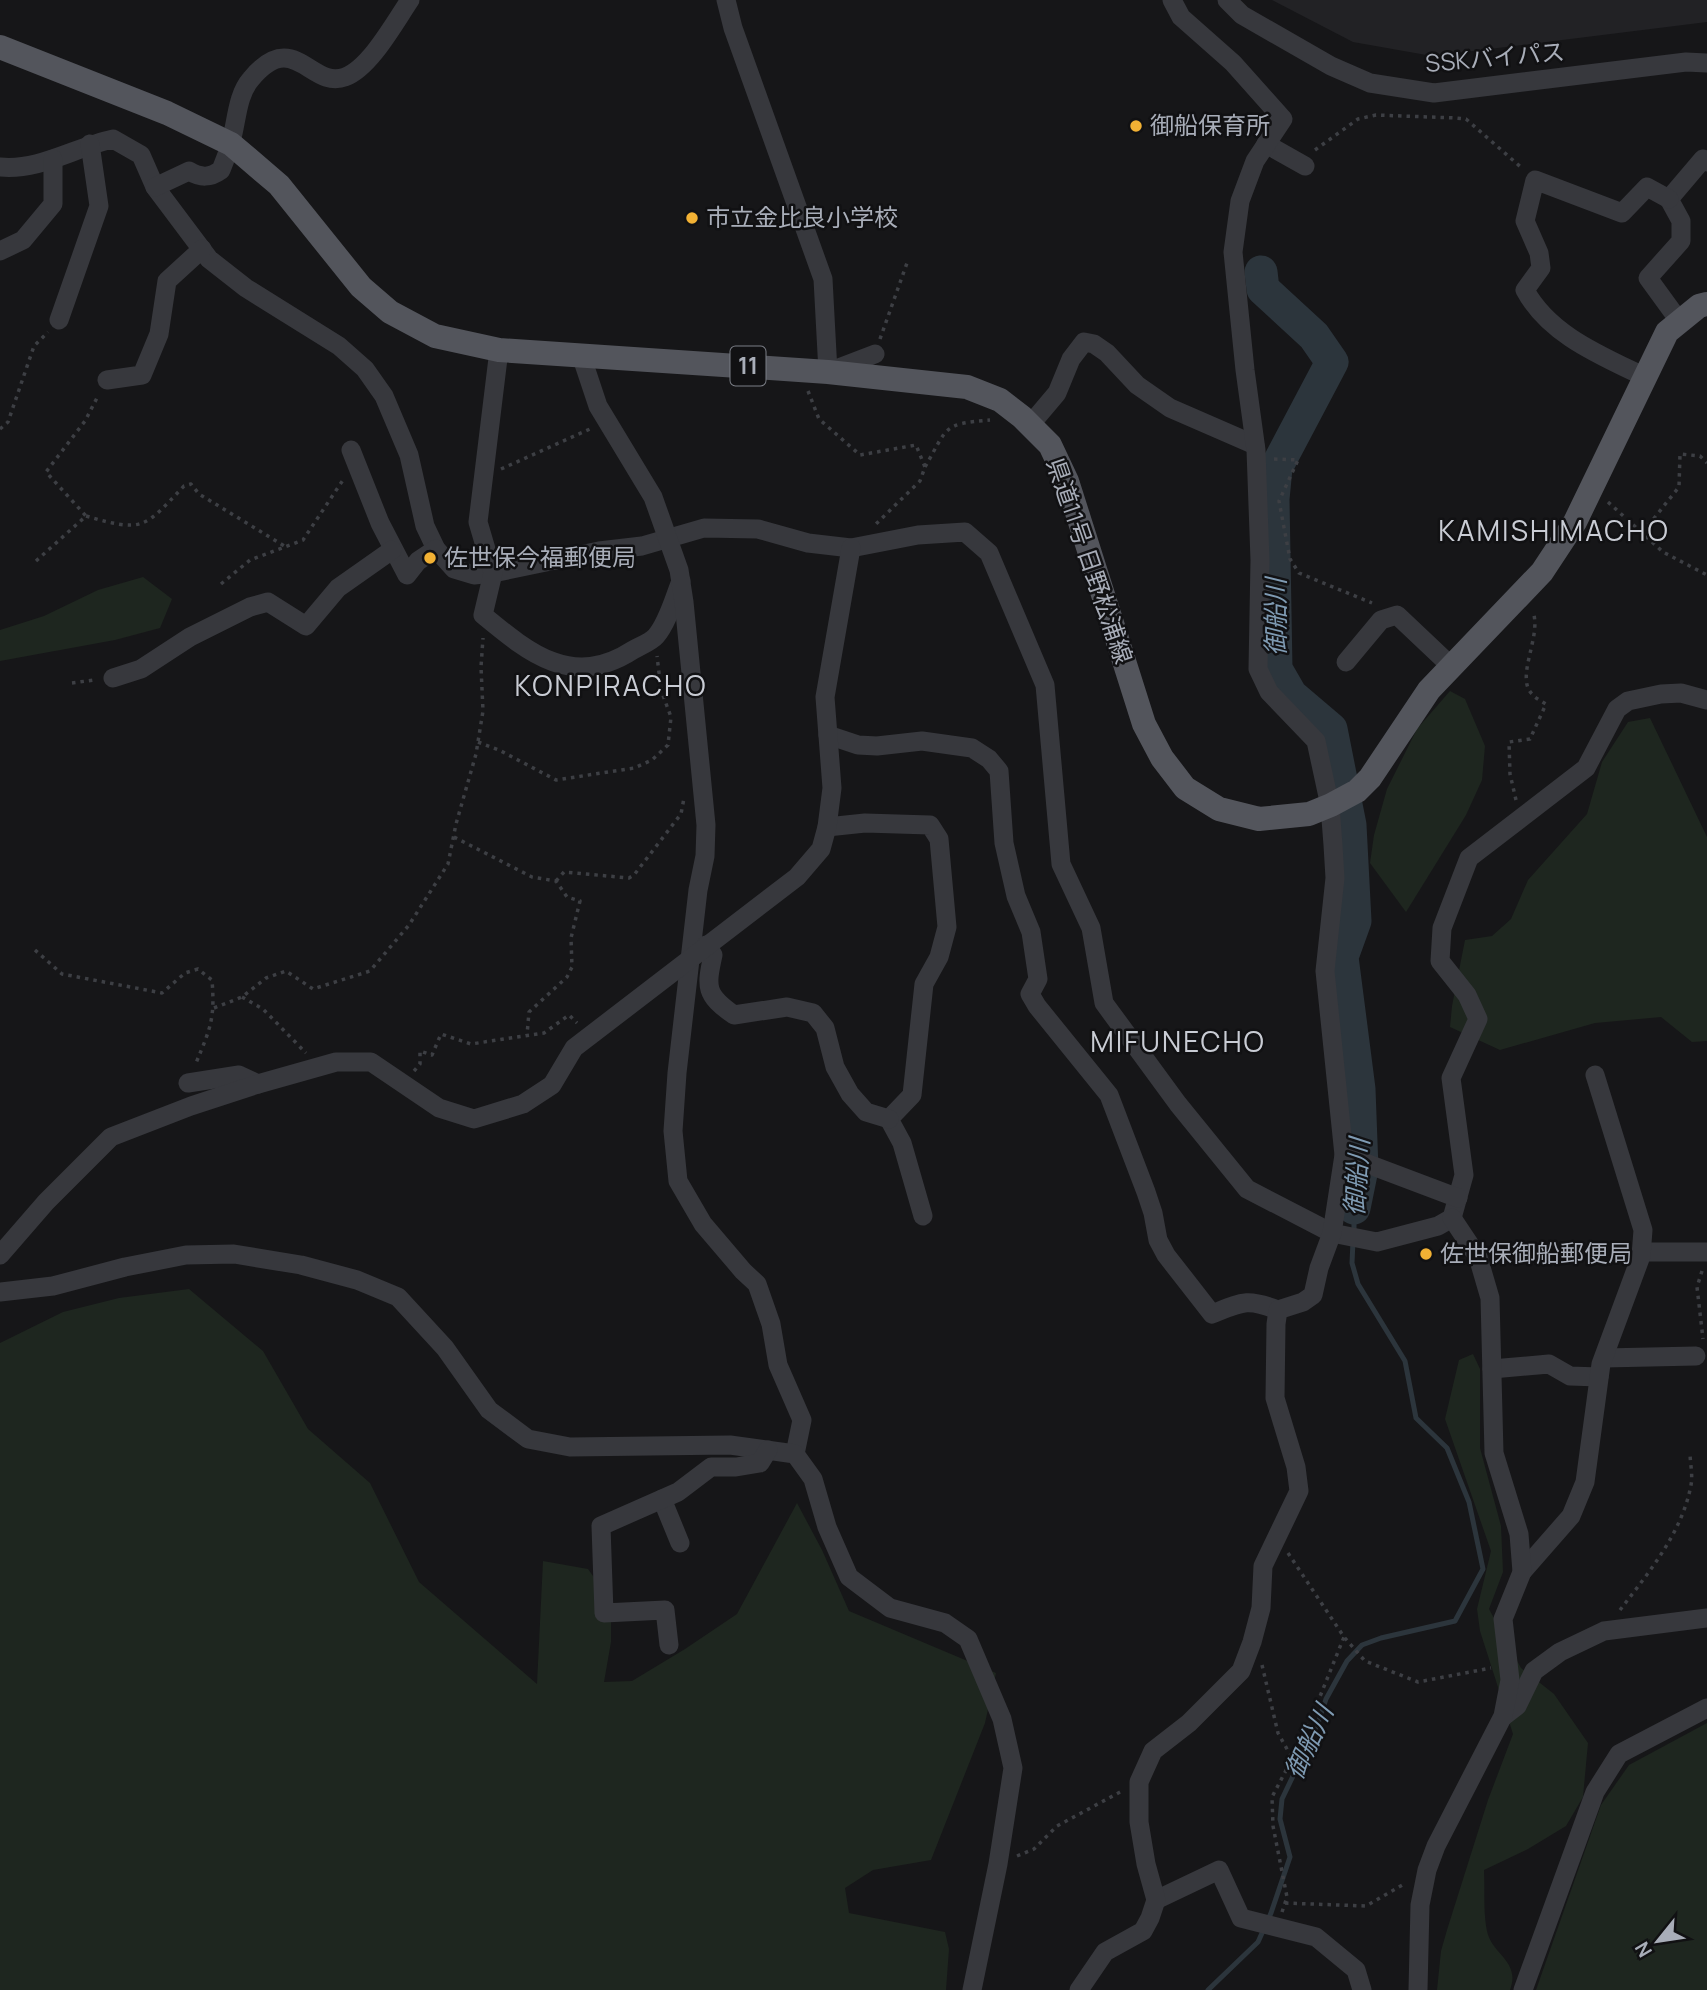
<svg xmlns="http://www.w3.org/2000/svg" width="1707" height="1990" font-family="Manrope,'Noto Sans JP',sans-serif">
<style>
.built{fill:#222225}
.green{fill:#1e261f}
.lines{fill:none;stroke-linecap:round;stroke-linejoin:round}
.stream{stroke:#2c353c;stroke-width:5}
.river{stroke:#2c353c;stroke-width:33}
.path{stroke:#3d3f44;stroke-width:3.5;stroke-dasharray:3.5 5;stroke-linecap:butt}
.minor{stroke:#37383d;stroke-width:19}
.major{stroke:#53555c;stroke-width:24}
.poi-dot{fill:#f2b134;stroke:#111113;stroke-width:2.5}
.labels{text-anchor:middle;stroke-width:5;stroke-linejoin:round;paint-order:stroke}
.shield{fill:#111113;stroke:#7b7e86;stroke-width:2}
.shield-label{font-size:23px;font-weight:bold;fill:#a8adb8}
.street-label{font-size:24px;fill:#a8adb8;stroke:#111113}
.poi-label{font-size:24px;fill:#a8adb8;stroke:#111113;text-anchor:start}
.water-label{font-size:26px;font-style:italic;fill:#7f9bb3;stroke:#111113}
.quarter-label{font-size:28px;letter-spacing:2px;fill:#c9ccd4;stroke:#111113}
</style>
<rect width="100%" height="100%" fill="#161618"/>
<polygon class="built" points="1272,0 1707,0 1707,22 1432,56 1353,42"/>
<g class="green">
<polygon points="143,577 172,599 160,628 115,640 0,661 0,630 44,616 98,590"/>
<polygon points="1450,691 1465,699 1485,746 1482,780 1466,815 1406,912 1370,863 1374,835 1387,789 1417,729"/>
<polygon points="1650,718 1707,837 1707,1041 1692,1042 1661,1017 1595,1023 1500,1050 1450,1027 1452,1006 1465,940 1492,936 1511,919 1528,880 1587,814 1602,762 1628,722"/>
<polygon points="189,1289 263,1351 308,1429 370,1483 419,1582 537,1684 543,1561 588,1569 611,1601 611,1642 604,1682 632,1681 685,1649 737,1614 797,1503 822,1550 849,1611 996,1673 985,1723 931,1860 873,1870 845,1888 849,1913 945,1932 949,1949 946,1990 0,1990 0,1343 63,1312 119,1298"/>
<path d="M1473 1354 1480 1369V1448L1501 1526 1503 1572 1489 1609 1521 1668 1554 1694 1588 1743 1583 1797 1566 1826 1528 1849 1484 1870C1485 1890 1483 1912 1487 1931 1492 1955 1521 1961 1510 1990H1437L1441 1951 1447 1930 1488 1800 1513 1734 1480 1631 1477 1609 1491 1551 1445 1419 1459 1360Z"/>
<polygon points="1707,1723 1707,1990 1536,1990 1601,1805 1629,1765"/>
</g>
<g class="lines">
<g class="stream">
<polyline points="1354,1232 1354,1208"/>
<polyline points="1208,1990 1258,1942 1271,1913 1290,1857 1280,1819 1282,1799 1317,1726 1326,1699 1347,1661 1362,1645 1381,1638 1455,1621 1483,1569 1469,1502 1447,1448 1416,1418 1405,1361 1358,1284 1352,1263 1353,1241"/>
</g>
<polyline class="river" points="1261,272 1263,289 1314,336 1332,362 1276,468 1273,499 1276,669 1291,695 1331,729 1350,825 1355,921 1342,957 1359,1089 1362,1169 1354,1208"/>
<g class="path">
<polyline points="1315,150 1358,119 1376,115 1456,118 1466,119 1523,169"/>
<polyline points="880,339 907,263"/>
<polyline points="808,391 819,419 860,455 916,445 925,467 920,481 876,524"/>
<polyline points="0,429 8,422 34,346 48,332"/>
<polyline points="1274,459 1298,460 1279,501 1290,559 1299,573 1372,603"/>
<path d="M925 467C948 427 942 424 990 420"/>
<polyline points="501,469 590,429"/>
<polyline points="1608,502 1663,552 1707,575"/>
<path d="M86 516C144 533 144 528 184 486L191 484 199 494 286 547"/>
<polyline points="1643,532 1679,487 1680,454 1700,456 1707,463"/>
<polyline points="36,561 86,516 46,472 85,421 98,396"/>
<polyline points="221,584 250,560 303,540 343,480"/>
<polyline points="72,683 94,680"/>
<polyline points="478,742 499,750 556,780 634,768 652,760 668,745 671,717 661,690 657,656"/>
<path d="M1516 800 1510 774 1509 742 1530 739 1546 704C1541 701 1535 698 1532 694 1515 677 1542 636 1533 612"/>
<polyline points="454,837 532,877 556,881 567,897 580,901 571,938 572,967 567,977 529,1012 527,1035"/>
<polyline points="556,881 564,872 629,878 634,875 681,814 684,798"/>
<path d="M35 950 62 974 162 993 185 973 198 969 212 980C215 1018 211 1027 196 1063"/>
<polyline points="242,997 263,1009 306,1053"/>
<polyline points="214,1008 242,997 266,978 286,971 313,989 370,971 409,925 448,864 456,824 476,754 483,711 481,667 483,638"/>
<polyline points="414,1071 420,1064 420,1051 432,1055 441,1034 471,1044 544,1033 569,1015 577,1023"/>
<polyline points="1702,1271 1697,1287 1703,1339"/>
<polyline points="1288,1553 1344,1637 1365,1661 1418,1682 1491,1668"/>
<path d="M1620 1610C1649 1572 1682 1533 1691 1485 1693 1475 1690 1463 1690 1452"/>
<polyline points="1262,1665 1278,1733 1292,1758"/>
<polyline points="1017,1856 1034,1849 1057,1826 1122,1791"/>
<polyline points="1285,1903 1366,1906 1406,1883"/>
<polyline points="1282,1912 1287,1897 1273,1826 1272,1797 1304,1736 1344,1637"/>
</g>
<g class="minor">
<polyline points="726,0 733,28 823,279 828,372 875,354"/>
<polyline points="1227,0 1242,15 1331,66 1370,83 1434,93 1686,62 1707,63"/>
<polyline points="1266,144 1305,166"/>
<path d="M0 167C40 171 75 147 113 139L141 155 155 187 209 259 246 288 339 346 365 369 384 396 409 455 425 526 436 549 454 569 474 575 493 573 599 551 642 546 704 528 758 529 808 543 851 548 918 535 965 532 989 553 1045 685 1061 864 1091 928 1104 1003 1178 1104 1247 1189 1332 1233 1377 1242 1438 1226 1452 1218 1464 1175 1451 1078 1478 1019 1467 995 1440 961 1442 928 1469 858 1586 768 1617 709 1628 701 1661 694 1681 693 1707 700"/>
<path d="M155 187 189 171C201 178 210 178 221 170 224 162 228 153 230 145 237 124 236 96 251 79 294 27 311 90 345 77 370 68 395 22 410 0"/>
<polyline points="0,251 23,240 53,204 53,159"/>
<polyline points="59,320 99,206 90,144"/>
<polyline points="1680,322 1648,278 1681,241 1681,221 1669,199 1703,159 1707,162"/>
<path d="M499 350 478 522 493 573 483 615C530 654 573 689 633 650 640 646 651 642 656 636 668 622 674 598 681 581"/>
<polyline points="581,355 598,406 653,497 679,570 684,602 706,825 705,856 698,890 677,1073 673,1131 678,1181 703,1224 743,1271 757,1284 771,1324 778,1365 802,1420 795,1454"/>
<path d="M1645 377C1602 356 1549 335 1525 290L1541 268 1539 253 1525 221 1535 180 1622 213 1647 187 1669 199"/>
<polyline points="107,380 142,375 159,334 167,281 202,249"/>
<polyline points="1030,425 1057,393 1071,359 1084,342 1094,344 1107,353 1137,385 1170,408 1255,445"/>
<polyline points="351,450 380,523 407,575 418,561 436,549"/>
<polyline points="1346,662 1381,620 1397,615 1452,667"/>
<polyline points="113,678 141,669 190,637 250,607 268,602 306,626 338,588 392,550"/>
<path d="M828 735 858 745 877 746 922 741 972 748 989 759 999 771 1004 843 1016 896 1031 932 1038 979 1030 994 1037 1006 1109 1095 1146 1192 1153 1213 1158 1240 1166 1255 1212 1314C1242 1302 1247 1298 1278 1310"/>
<polyline points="827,827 865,823 930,825 939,839 947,927 939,957 924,984 912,1095 889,1119 902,1143 923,1216"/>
<path d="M706 945 713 955C706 987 705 995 734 1015L787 1007 813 1013 825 1028 835 1067 850 1094 866 1112 889 1119"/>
<polyline points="188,1083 239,1075 258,1084"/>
<polyline points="1344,1155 1458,1198"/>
<polyline points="1641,1252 1707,1252"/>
<polyline points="0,1255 46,1202 111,1137 191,1106 258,1084 336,1062 371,1062 439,1108 474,1119 523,1104 552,1085 574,1048 797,877 821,849 827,827 832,788 825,697 851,548"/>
<polyline points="0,1292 53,1286 125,1267 186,1255 234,1254 301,1265 357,1280 398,1297 445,1348 489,1410 528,1439 570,1447 730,1445 795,1454 813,1479 827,1527 849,1577 890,1608 945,1623 968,1639 1002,1719 1013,1768 998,1864 972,1990"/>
<polyline points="1604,1358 1696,1356"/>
<polyline points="1492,1369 1549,1364 1570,1376 1599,1377"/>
<polyline points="662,1499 680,1543"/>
<polyline points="1522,1572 1571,1516 1585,1482 1601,1364 1641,1256 1643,1230 1595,1075"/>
<polyline points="669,1645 665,1610 604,1613 601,1526 678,1492 711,1467 736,1467 760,1463 768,1450"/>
<polyline points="1504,1716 1517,1706 1534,1671 1560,1652 1604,1631 1707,1618"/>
<polyline points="1156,1900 1219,1870 1241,1918 1316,1937 1356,1970 1362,1990"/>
<polyline points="1079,1990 1105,1952 1143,1931 1150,1918 1156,1900 1146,1864 1139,1822 1139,1782 1153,1751 1189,1723 1241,1671 1252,1642 1261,1608 1263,1566 1299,1491 1296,1467 1275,1398 1276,1324 1278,1310 1303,1302 1313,1295 1319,1268 1332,1233 1344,1155 1325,971 1335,878 1333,845 1330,806 1316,741 1269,692 1258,669 1260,560 1256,450 1245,370 1233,252 1240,201 1255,161 1283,119 1233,63 1181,17 1172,0"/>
<polyline points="1418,1990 1420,1905 1427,1870 1436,1846 1503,1716 1510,1680 1503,1619 1522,1572 1519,1534 1494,1453 1490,1298 1478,1257 1452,1218"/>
<polyline points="1523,1990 1595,1792 1619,1754 1707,1708"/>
</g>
<polyline class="major" points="0,47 167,113 231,144 279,185 361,287 390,312 435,336 499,350 828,372 967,387 1000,400 1022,417 1050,445 1067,481 1144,724 1162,758 1185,788 1219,809 1259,819 1309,814 1331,805 1357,791 1370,778 1429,690 1542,572 1575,522 1667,332 1699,306 1707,304"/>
</g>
<g class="poi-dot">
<circle cx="1136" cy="126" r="7"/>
<circle cx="692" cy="218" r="7"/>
<circle cx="430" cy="558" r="7"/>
<circle cx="1426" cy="1254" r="7"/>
</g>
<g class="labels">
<rect class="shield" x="730.5" y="346.5" width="35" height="39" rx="5"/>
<g class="shield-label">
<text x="748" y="374">11</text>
</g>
<g class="street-label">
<text transform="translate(1495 58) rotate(-5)" y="8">SSKバイパス</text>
<text transform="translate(1089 561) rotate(71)" y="8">県道11号 日野松浦線</text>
</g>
<g class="poi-label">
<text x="1150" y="134">御船保育所</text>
<text x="706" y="226">市立金比良小学校</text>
<text x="444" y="566">佐世保今福郵便局</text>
<text x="1440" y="1262">佐世保御船郵便局</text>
</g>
<g class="water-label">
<text transform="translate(1276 617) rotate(-90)" y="9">御船川</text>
<text transform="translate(1357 1177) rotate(-86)" y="9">御船川</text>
<text transform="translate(1309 1742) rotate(-65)" y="9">御船川</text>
</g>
<g class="quarter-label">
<text x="1554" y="541">KAMISHIMACHO</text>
<text x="611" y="696">KONPIRACHO</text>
<text x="1178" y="1052">MIFUNECHO</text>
</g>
</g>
<g transform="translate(1658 1941) rotate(240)" stroke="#111113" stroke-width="5" paint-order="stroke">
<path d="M0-5L12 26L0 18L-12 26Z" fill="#a8adb8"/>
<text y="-10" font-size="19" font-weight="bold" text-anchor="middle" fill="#a8adb8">N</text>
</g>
</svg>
